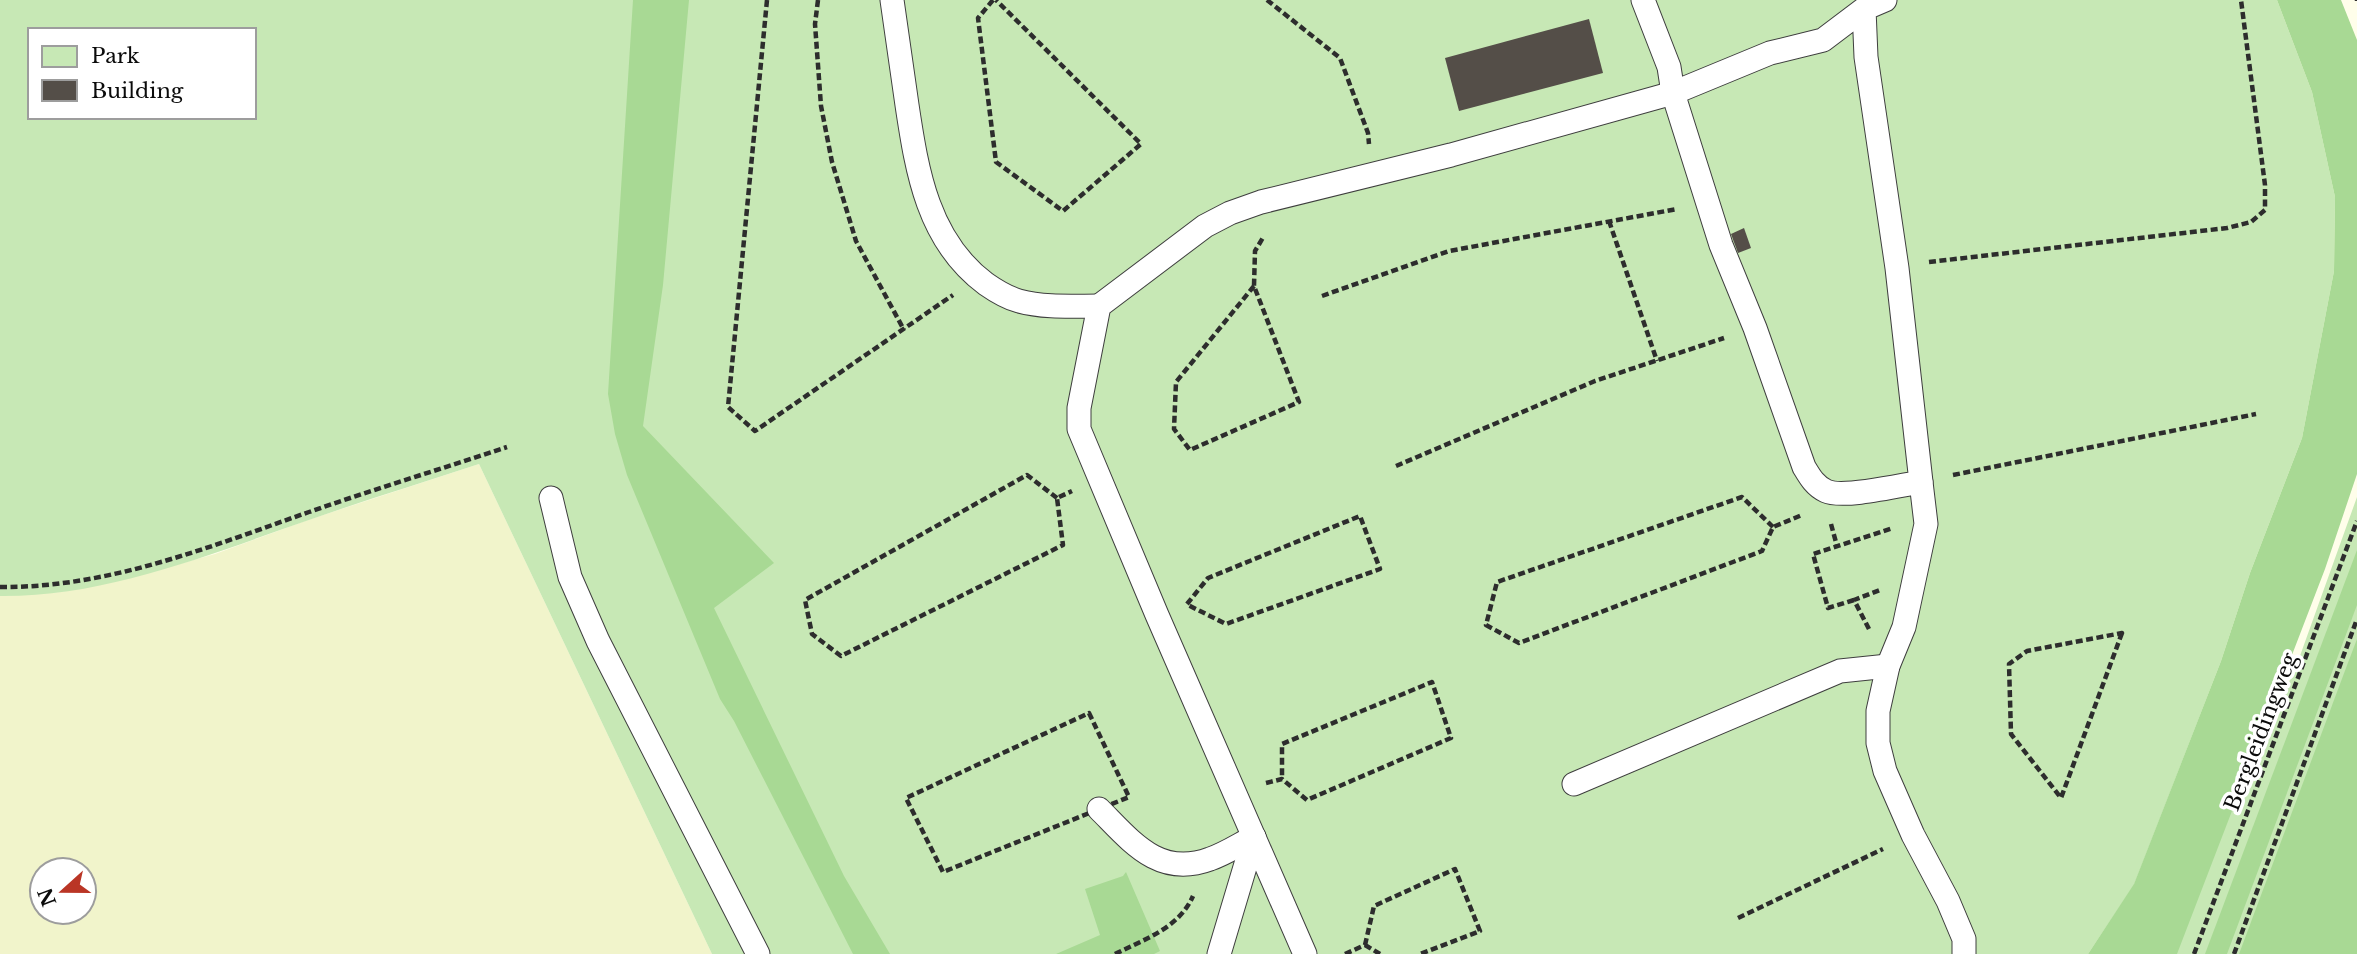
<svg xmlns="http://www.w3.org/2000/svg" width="2357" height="954" font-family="'Libre Baskerville',serif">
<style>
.farmland{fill:#f1f4cb;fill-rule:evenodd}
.green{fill:#c7e8b5;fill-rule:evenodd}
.forest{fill:#a8d994}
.building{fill:#544e48}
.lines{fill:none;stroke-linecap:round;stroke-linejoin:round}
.lane-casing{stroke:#3e3e3e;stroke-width:25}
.path{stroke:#2d2d2d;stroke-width:4.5;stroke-dasharray:7 3.5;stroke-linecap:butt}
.lane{stroke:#fff;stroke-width:23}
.labels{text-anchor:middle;stroke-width:7;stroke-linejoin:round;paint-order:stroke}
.street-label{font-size:21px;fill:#0b0b0b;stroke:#fff}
</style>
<rect width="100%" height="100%" fill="#fffeea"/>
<path class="farmland" d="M479 464 712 954H0V596L60 592 97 585 161 569 215 554 305 521ZM42 870H84V912H42Z"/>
<g class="green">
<path d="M0 0H2277L2312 92 2335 197 2334 271 2302 438 2250 573 2221 661 2134 885 2088 954H712L479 464C421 483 363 501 306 521 208 555 105 597 0 596ZM30 30H254V117H30Z"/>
<polygon points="2357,497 2357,954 2161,954 2296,667"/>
</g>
<g class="forest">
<polygon points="633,0 689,0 663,285 643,426 774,563 714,608 844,876 890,954 853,954 734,721 720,699 627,475 615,434 608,394"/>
<polygon points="2277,0 2341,0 2357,40 2357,474 2325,569 2177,954 2088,954 2134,884 2221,661 2250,573 2302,438 2334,271 2335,197 2312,92"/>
<polygon points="2357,550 2357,605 2227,954 2205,954"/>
<polygon points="2357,639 2357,954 2239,954 2346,668"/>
<polygon points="1126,872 1160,951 1154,954 1056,954 1100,935 1085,889 1123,876"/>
</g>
<g class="building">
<polygon points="1589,19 1603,73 1459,111 1445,58"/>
<polygon points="1744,228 1751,248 1738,253 1731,234"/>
</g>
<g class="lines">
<g class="lane-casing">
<g id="lane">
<path d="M892 0C897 35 902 70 907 105 917 172 928 241 986 284 996 291 1008 298 1019 301 1044 308 1073 306 1099 306"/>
<path d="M1864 9 1866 57 1897 268 1921 482C1901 485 1843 499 1826 491 1815 486 1810 477 1804 467L1755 328 1721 245 1673 93 1770 53 1823 40 1864 9 1885 0"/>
<polyline points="1921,482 1926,524 1904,627 1888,666 1878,711 1878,743 1885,771 1913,835 1948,901 1964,939 1964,954"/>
<polyline points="551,498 570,577 598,641 758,954"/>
<polyline points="1574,784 1840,671 1888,666"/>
<path d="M1099 809C1132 842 1159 878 1210 859 1225 854 1240 844 1254 837"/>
<polyline points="1219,954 1254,837"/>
<polyline points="1305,954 1157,615 1079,429 1079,408 1099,306 1205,226 1230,213 1261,202 1451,155 1673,93 1669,67 1643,0"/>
</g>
</g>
<g class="path">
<polyline points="767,0 728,407 755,431 953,295"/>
<polyline points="818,0 815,24 821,106 832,162 856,241 904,330"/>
<polyline points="993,0 978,18 996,162 1063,211 1141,144 996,0"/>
<polyline points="1267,0 1340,58 1368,133 1369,144"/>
<polyline points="2357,0 2357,1"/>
<polyline points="1609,221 1657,361"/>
<polyline points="1929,262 2227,228 2251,222 2265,210 2265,185 2241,0"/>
<polyline points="1254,286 1176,382 1174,429 1190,450 1299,402 1254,286 1255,251 1264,236"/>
<polyline points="1322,296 1449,251 1677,209"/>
<polyline points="1396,466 1595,381 1724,338"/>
<polyline points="1953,475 2256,414"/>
<polyline points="1057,498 1027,475 805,600 812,634 841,656 1063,545 1057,498 1072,491"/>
<polyline points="1831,524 1837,546"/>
<polyline points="1773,527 1742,497 1497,582 1486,625 1519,643 1762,551 1773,527 1802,515"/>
<path d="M0 587C108 588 209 547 309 512 375 489 441 469 507 447"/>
<polyline points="1854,600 1828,608 1813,554 1893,528"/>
<polyline points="1187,604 1208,578 1360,516 1380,569 1226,624 1188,605"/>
<polyline points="1869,629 1854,600 1880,590"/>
<polygon points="2122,633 2061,798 2011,734 2009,664 2027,651"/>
<polygon points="1089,713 1129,797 943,872 906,798"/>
<polyline points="1266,783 1282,779 1307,800 1451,738 1432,682 1282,744 1282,779"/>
<polyline points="1738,918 1883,849"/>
<polyline points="1365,945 1374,906 1455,869 1480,931 1420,954"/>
<polyline points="1365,945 1380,954"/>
<path d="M1115 954C1145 939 1179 928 1193 896"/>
<polyline points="1345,954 1365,945"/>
<polyline points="2194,954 2357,521"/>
<polyline points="2234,954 2357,619"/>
</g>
<use href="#lane" class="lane"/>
</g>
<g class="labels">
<g class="street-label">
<text transform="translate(2261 732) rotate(-69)" y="7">Bergleidingweg</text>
</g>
</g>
<rect x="28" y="28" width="228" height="91" fill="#ffffff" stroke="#9d9d9d" stroke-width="2"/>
<rect x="42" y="46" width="35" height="21" fill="#c7e8b5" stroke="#9d9d9d" stroke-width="2"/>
<text x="91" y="63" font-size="21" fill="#0b0b0b">Park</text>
<rect x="42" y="80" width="35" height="21" fill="#544e48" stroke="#9d9d9d" stroke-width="2"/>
<text x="91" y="98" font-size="21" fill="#0b0b0b">Building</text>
<g transform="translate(63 891) rotate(249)"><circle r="33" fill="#ffffff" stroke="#9d9d9d" stroke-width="2"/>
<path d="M0-5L12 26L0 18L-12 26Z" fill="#ba3525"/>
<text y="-10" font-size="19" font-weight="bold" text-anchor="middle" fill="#0b0b0b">N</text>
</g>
</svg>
